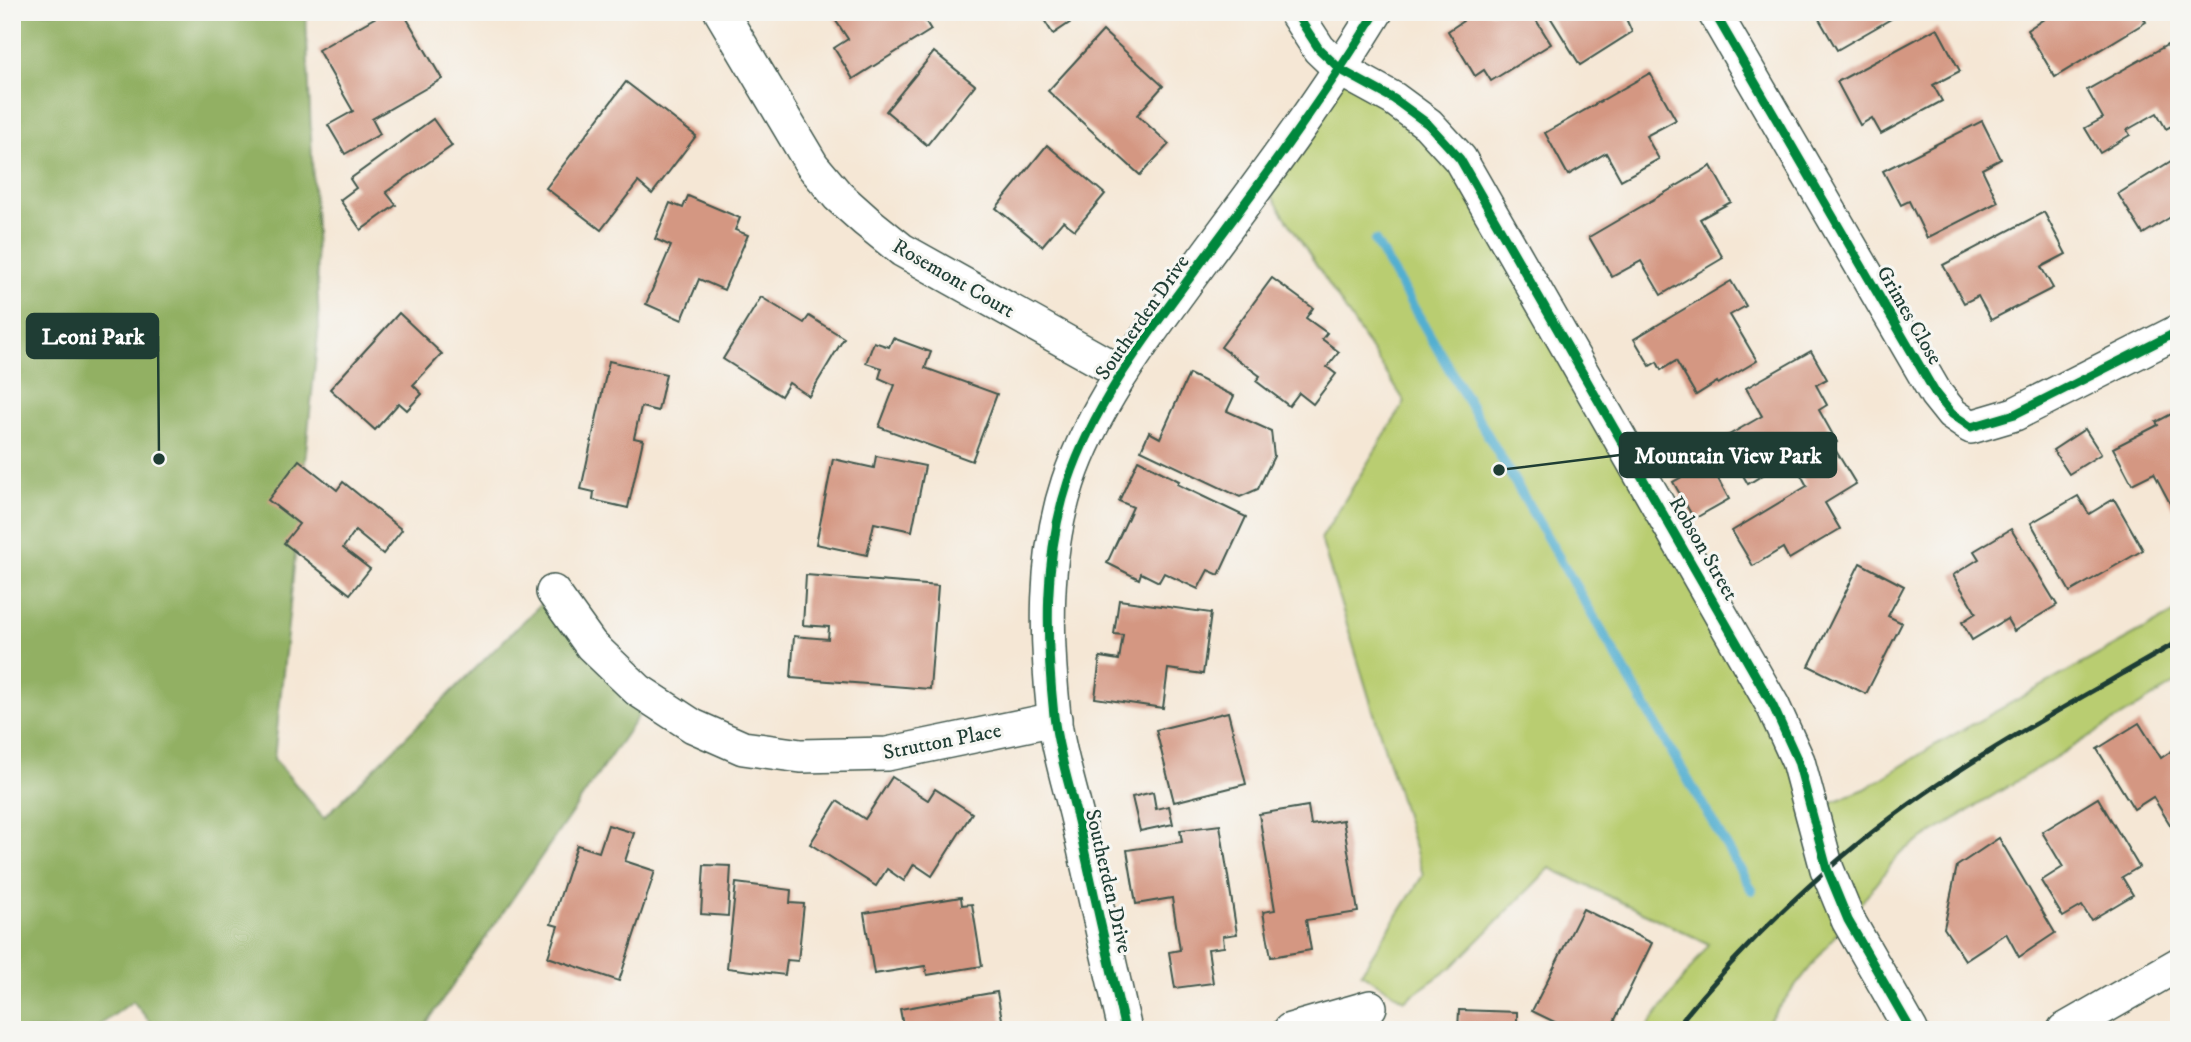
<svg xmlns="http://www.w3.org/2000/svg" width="2191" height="1042" font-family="'IM FELL DW Pica',serif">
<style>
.green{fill:#b9cd71;stroke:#6c8552;stroke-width:2}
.forest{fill:#92b063;stroke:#58764c;stroke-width:2}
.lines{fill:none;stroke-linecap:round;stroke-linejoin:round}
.stream{stroke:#52afd0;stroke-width:10}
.building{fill:#d49782}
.street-casing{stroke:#3f564c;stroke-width:36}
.street{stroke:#fff;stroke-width:33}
.rail{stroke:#1f3d34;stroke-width:5}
.cycleway-casing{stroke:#f6f6f2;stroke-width:13}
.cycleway{stroke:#00873e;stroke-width:9}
.labels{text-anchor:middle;stroke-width:6;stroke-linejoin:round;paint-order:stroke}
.street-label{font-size:21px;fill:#1f3d34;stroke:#f6f6f2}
.leader{fill:none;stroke:#1f3d34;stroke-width:2.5}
.callout-dot{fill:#1f3d34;stroke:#f6f6f2;stroke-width:2.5}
.callout{fill:#1f3d34;stroke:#1f3d34;stroke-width:2.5}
.callout-label{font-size:23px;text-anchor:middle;font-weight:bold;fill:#fff}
</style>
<rect width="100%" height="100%" fill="#f6f6f2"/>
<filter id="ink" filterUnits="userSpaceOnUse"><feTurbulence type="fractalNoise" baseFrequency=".0143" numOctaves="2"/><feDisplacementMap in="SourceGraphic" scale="14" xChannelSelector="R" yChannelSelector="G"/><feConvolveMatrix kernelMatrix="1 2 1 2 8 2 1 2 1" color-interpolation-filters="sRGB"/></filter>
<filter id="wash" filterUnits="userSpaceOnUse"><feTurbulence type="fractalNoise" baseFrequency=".00686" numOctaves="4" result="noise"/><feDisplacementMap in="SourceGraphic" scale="28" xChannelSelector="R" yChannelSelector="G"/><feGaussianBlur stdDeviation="1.57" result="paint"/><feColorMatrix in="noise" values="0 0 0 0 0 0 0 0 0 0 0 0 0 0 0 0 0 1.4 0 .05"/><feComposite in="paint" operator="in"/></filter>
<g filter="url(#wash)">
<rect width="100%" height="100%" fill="#f5e7d5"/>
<polygon class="green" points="1341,70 1457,156 1798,761 1810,811 1865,789 1935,745 2179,610 2179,681 1900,853 1761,1030 1645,1030 1709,944 1550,868 1452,967 1405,1000 1361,973 1423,875 1321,539 1405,402 1262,181"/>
<polygon class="forest" points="12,12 305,12 306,16 319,326 274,759 324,818 553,592 650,699 422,1030 156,1030 133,1001 93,1030 12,1030"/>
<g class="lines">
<polyline class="stream" points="1375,241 1752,890"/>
</g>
<g id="blocks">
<g class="building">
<polygon points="385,12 403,12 442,79 372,119 380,134 345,154 328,125 353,111 318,50"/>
<polygon points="830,12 920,12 931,30 853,79 834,48 848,39"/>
<polygon points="1039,12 1086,12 1053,34"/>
<polygon points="1458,12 1531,12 1551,44 1491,81 1484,70 1475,76 1448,31 1463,21"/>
<polygon points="1547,12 1623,12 1632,32 1580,65"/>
<polygon points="1815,12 1903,12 1837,50"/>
<polygon points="2055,12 2140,12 2146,22 2055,77 2027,30"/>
<polygon points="1937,28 1960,71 1933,85 1942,101 1881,134 1872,118 1860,125 1837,82"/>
<polygon points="1103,31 1163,86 1137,115 1169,144 1140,175 1048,91"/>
<polygon points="2167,45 2179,66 2179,122 2166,129 2157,113 2127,130 2130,135 2100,153 2085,128 2103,118 2087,90"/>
<polygon points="934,52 975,85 927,145 886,111"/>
<polygon points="1650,73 1676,120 1646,136 1659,159 1621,180 1606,153 1568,175 1545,133"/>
<polygon points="626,82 696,136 652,194 638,182 601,230 546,188"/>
<polygon points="433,119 452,146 386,192 396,205 361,230 340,200 356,188 350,179"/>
<polygon points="1982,121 2001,159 1982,169 1998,202 1927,238 1909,201 1901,205 1883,171"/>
<polygon points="1047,145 1105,194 1075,230 1063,221 1042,246 996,208"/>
<polygon points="2179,156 2179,223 2174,215 2143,234 2118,194"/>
<polygon points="1711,166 1731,202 1700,219 1723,258 1661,295 1641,261 1612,277 1589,237"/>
<polygon points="688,196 740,218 735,230 748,235 724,290 699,279 682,320 646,304 671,246 655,239 670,203 683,208"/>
<polygon points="2044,212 2066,254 2041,267 2053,288 1991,320 1978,296 1964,303 1943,265"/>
<polygon points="1272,278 1313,308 1306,318 1327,333 1322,339 1339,352 1327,367 1336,374 1313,404 1299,393 1289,406 1256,381 1260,376 1221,347"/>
<polygon points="1731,281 1746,306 1730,315 1757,361 1718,384 1717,382 1696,395 1676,361 1661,370 1657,362 1650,366 1634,339"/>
<polygon points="761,297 804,323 809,316 844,338 809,396 789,383 781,396 723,359"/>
<polygon points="399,313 442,354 413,385 422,394 407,410 399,403 375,430 330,389"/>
<polygon points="893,338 931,352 925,368 997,394 972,461 879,427 895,385 879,378 882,368 866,363 874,342 889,347"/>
<polygon points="1811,351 1827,379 1816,385 1827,405 1819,410 1837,442 1788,469 1784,462 1748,484 1722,439 1762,416 1746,388"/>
<polygon points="609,361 666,374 658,411 641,407 634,438 643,440 628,508 593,500 594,492 581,489"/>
<polygon points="1189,374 1234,396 1227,411 1271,431 1274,456 1258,489 1240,497 1141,450 1149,432 1160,438"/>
<polygon points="2179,410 2179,505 2173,509 2154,473 2132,484 2113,448 2158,425 2156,422"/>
<polygon points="2085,429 2101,454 2069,474 2053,450"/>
<polygon points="1836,451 1856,484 1825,503 1840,529 1789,559 1783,548 1753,566 1732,531 1807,486 1800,473"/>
<polygon points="876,456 925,466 912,531 874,523 867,555 816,544 833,459 874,468"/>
<polygon points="299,460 337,490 343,482 402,530 383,554 355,531 343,548 370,569 350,594 284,543 299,524 268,500"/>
<polygon points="1138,460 1179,481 1177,484 1246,517 1219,575 1208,570 1198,589 1164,573 1159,582 1141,573 1139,579 1107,563 1133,507 1119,501"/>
<polygon points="1709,462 1729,499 1694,519 1673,482"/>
<polygon points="2078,496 2089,514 2114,499 2143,550 2070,592 2031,523"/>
<polygon points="2011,529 2057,605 2014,631 2007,619 1972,640 1962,622 1976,613 1953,575 1979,559 1974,551"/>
<polygon points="1860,563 1904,586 1888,616 1902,623 1866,694 1809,666"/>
<polygon points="806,575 938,586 930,689 791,678 794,636 828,639 829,627 803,625"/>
<polygon points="1119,600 1211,613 1203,674 1168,669 1163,708 1095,698 1100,657 1119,660 1123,635 1114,634"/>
<polygon points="1228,712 1246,784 1174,802 1156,730"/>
<polygon points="2139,723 2161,758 2179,746 2179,839 2153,797 2134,809 2097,749"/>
<polygon points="892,777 928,800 935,789 972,813 932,876 914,864 904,881 887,869 876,886 810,844 837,801 865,819"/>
<polygon points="1153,792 1156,809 1169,806 1173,824 1140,831 1132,797"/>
<polygon points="2098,798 2139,867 2122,877 2133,895 2091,920 2082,906 2063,917 2041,881 2063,867 2042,832"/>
<polygon points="1308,806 1311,825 1343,820 1358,912 1306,920 1311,950 1271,957 1263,912 1275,910 1259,814"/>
<polygon points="608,825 634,833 625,861 655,871 619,981 548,957 558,926 551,924 577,845 599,852"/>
<polygon points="1220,825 1237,934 1223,936 1224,947 1208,949 1213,983 1175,988 1169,952 1180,950 1172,898 1136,904 1127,850 1182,842 1180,830"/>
<polygon points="1999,838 2055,933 2019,957 2006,933 1965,960 1944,928 1957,866"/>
<polygon points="704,865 731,866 728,916 701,914"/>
<polygon points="736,883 791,890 790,903 804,904 798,961 787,960 785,975 727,968"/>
<polygon points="961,897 962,905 972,904 982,966 927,975 925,966 874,974 864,913"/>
<polygon points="1583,909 1652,943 1610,1030 1571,1030 1532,1011"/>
<polygon points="997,992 1004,1030 904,1030 900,1009"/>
<polygon points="1459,1010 1517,1012 1517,1030 1458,1030"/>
</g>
</g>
</g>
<g filter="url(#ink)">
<use href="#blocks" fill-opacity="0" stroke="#3f564c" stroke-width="2"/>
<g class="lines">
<g class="street-casing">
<g id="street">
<polyline points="721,12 812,165 838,196 866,221 902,250 1122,373"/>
<polyline points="1295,12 1319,49 1341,70 1394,99 1428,124 1460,159 1773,706 1798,761 1827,869 1848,920 1911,1030"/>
<polyline points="1714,12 1936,394 1952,414 1971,427 2015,414 2179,331"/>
<polyline points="553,592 591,645 638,690 693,726 743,748 801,756 887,754 1055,719"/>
<path d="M1125 1030C1109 960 1093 891 1078 821 1070 787 1058 751 1054 716 1046 639 1043 557 1068 482 1096 399 1151 331 1202 261 1262 180 1323 99 1376 12"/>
<polyline points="1290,1030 1370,1007"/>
<polyline points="2064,1030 2179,964"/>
</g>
</g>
<use href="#street" class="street"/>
<path class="rail" d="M1674 1030C1743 943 1833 857 1924 794 2005 738 2094 691 2179 641"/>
<g class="cycleway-casing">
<g id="cycleway">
<polyline points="1295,12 1319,49 1341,70 1394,99 1428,124 1460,159 1773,706 1798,761 1827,869 1848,920 1911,1030"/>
<polyline points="1714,12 1936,394 1952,414 1971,427 2015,414 2179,331"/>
<path d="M1125 1030C1109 960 1093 891 1078 821 1070 787 1058 751 1054 716 1046 639 1043 557 1068 482 1096 399 1151 331 1202 261 1262 180 1323 99 1376 12"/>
</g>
</g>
<use href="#cycleway" class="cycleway"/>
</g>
</g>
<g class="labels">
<g class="street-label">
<text transform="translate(954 278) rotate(30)" y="7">Rosemont Court</text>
<text transform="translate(1910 315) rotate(60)" y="7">Grimes Close</text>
<text transform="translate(1142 317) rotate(-55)" y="7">Southerden Drive</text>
<text transform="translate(1704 548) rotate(60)" y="7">Robson Street</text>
<text transform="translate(942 741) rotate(-11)" y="7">Strutton Place</text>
<text transform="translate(1109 881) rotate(77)" y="7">Southerden Drive</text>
</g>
</g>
<path class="leader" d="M159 459L158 336M1499 470L1620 455"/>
<g class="callout-dot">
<circle cx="159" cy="459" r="7"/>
<circle cx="1499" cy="470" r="7"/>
</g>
<g class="callout">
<rect x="27" y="314" width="131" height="44" rx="7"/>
<rect x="1620" y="433" width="216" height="44" rx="7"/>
</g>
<g class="callout-label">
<text x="93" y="344">Leoni Park</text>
<text x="1728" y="463">Mountain View Park</text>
</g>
<rect width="2191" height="1042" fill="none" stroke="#f6f6f2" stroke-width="42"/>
</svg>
